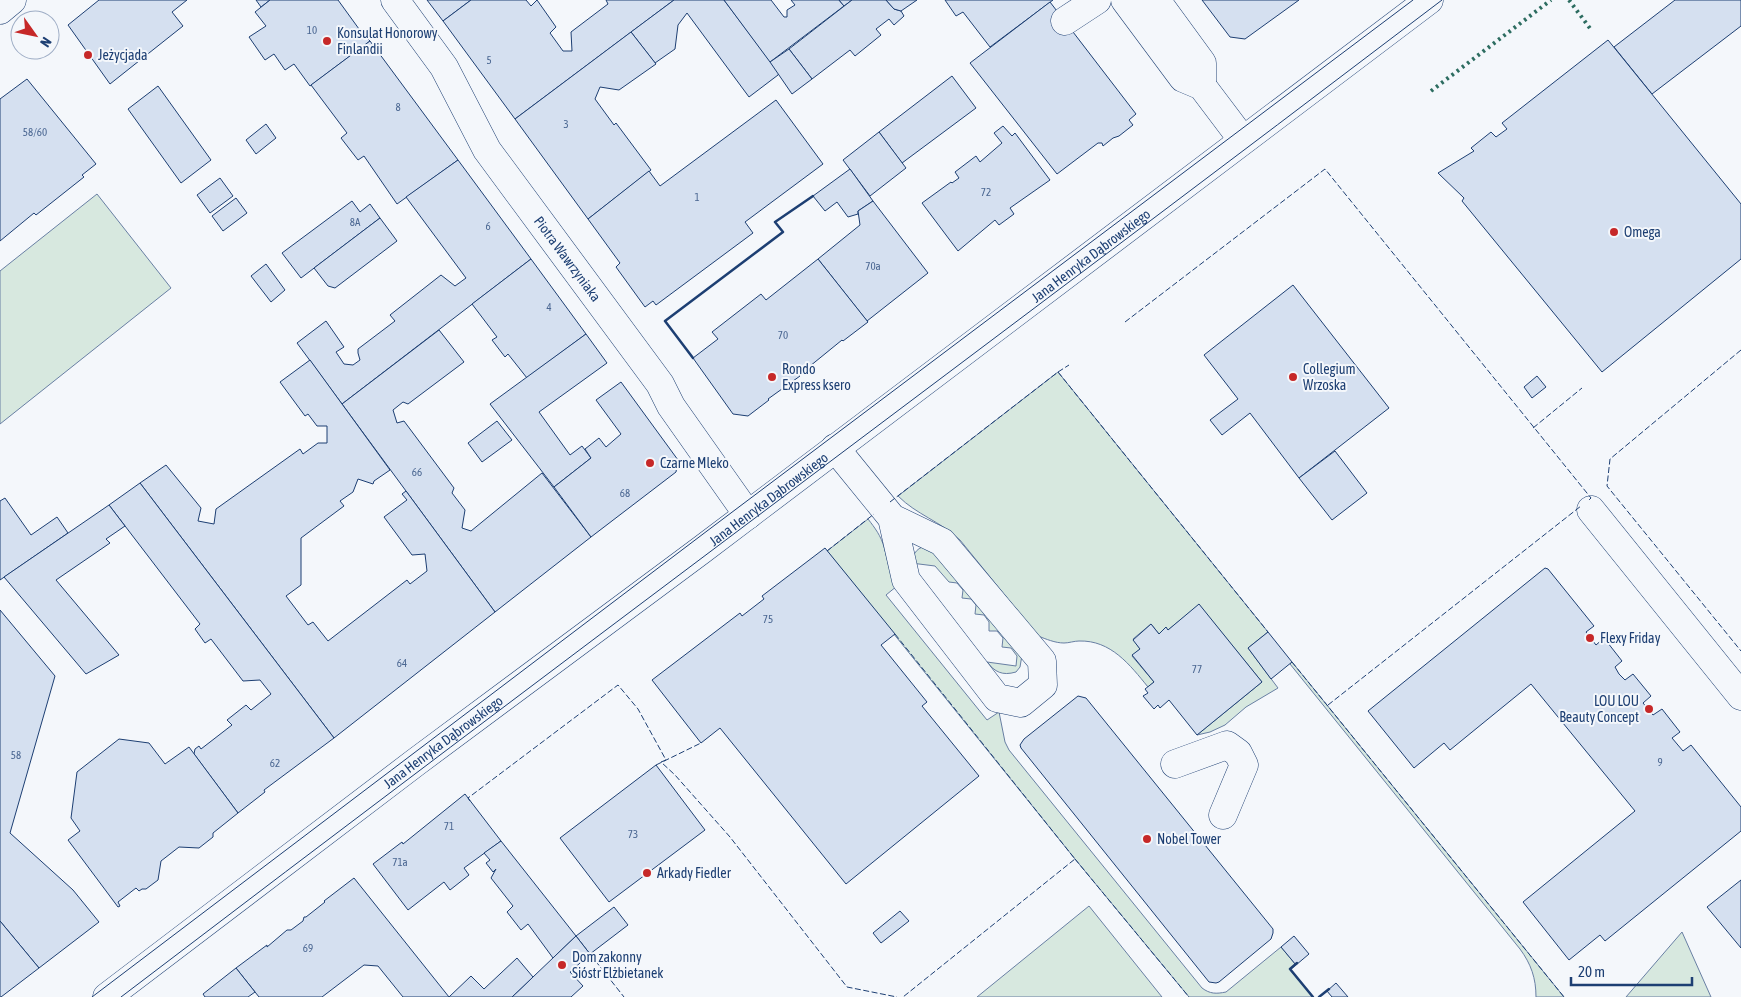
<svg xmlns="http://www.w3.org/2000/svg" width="1741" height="997" font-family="'Asap Condensed',sans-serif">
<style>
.green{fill:#d7e8df;stroke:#687fa3}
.building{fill:#d5e0f0;stroke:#1d3f73}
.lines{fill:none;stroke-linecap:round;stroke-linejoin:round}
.minor-casing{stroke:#1d3f73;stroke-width:29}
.minor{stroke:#f4f7fb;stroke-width:28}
.tram{stroke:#1d3f73;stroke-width:1}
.hedge{stroke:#2c6c60;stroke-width:4;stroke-dasharray:2.5 4;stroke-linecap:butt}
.fence{stroke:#1d3f73;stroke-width:1;stroke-dasharray:6 2.5;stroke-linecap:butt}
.wall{stroke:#1d3f73;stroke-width:2.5}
.poi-dot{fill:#c62828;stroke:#f4f7fb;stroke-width:2}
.labels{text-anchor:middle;stroke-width:4;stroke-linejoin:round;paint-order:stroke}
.number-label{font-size:11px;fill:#4b6792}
.poi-label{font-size:14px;fill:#1d3f73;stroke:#f4f7fb;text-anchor:start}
.street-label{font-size:14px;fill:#1d3f73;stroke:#f4f7fb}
</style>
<rect width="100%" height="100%" fill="#f4f7fb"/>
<g class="green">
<polygon points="97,194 171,288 0,424 0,271"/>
<path d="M1058 372 1268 632 1248 648 1278 688 1246 707 1225 725 1210 732 1197 735 1262 682 1199 605 1168 630 1166 628 1159 634 1151 624 1133 639 1140 649 1132 656 1154 682 1148 687C1130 665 1111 640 1079 641 1074 641 1069 643 1064 643 1055 643 1046 639 1038 636L960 540C940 521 917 515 898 496Z"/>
<path d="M868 519C875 528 881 536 884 547 889 564 888 570 897 586L886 595 987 720 999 712 1005 742 1009 750 1202 988C1210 994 1216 994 1226 992L1281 947 1296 965 1290 970 1313 997H1189L1075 859 827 551Z"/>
<path d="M930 545 1022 655 1020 667 1016 672C1002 676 995 672 987 662L1016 666 1017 656 1011 648 1002 647 1003 638 997 631H989V622L984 615 975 614 976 605 971 599 962 598 963 590 957 583 949 582 935 566 911 563C914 552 917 547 930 545Z"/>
<path d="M1292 662 1564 997H1536C1536 978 1531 964 1520 949L1290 664Z"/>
<polygon points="1089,906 1162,997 977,997"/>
<polygon points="1682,932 1711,997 1626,997"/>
</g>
<g class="building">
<polygon points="99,0 187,0 172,12 183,26 110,84 68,25"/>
<polygon points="256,0 270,0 261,7"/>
<polygon points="270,0 338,0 367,40 368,39 370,41 310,86 294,64 285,70 274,54 265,60 249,37 266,26 255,12"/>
<polygon points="427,0 471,0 443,21"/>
<polygon points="471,0 526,0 531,6 537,0 556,27 550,33 563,51 572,51 571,32 608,4 606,0 674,0 515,119 443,21"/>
<polygon points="674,0 724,0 779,73 778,75 749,97 687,13 678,25 675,49 655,63 631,32"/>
<polygon points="724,0 771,0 784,17 787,17 787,10 795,5 791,0 839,0 844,6 770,62"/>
<polygon points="839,0 852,0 844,6"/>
<polygon points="852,0 886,0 894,9 901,11 904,16 894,25 889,19 876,29 881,35 855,56 850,50 812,79 789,49"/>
<polygon points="886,0 917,0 901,11 894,9"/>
<polygon points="945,0 1053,0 990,47 963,12 956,16"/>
<polygon points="1202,0 1299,0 1245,39 1230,37"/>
<polygon points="1675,0 1741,0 1741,26 1652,94 1614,47"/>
<polygon points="1050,2 1136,114 1129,120 1133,125 1119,136 1113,138 1103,146 1102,143 1098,143 1057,174 970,63"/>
<polygon points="631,32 656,64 619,90 600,87 595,99 614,125 616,123 651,170 588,219 515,119"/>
<polygon points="1608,40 1741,204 1741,259 1602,372 1462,201 1464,198 1438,173 1474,151 1471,148 1491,132 1496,137 1507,129 1502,123"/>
<polygon points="370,41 458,160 397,204 364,156 358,160 341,138 347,133 311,85"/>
<polygon points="789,49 812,79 792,94 770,62"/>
<polygon points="952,76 976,108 902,163 879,132"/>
<polygon points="27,79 96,164 82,175 84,177 36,215 34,213 0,241 0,99"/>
<polygon points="158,86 211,160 181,183 128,109"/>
<polygon points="776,100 823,164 745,222 753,233 656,305 653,301 645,307 616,267 620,263 588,219 649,171 660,186"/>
<polygon points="266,124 276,138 256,154 246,140"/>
<polygon points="1003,126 1012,136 1015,133 1050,180 1010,208 1014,214 999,225 995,220 958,251 922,203 951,182 952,183 959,178 955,172 976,156 980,162 1002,143 994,133"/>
<polygon points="879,132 906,168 870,196 843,160"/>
<polygon points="458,160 531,259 342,404 297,343 326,321 344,347 336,352 344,364 353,365 360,360 358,353 358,349 395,321 390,315 441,275 455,286 466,278 406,197"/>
<polygon points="850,169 873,201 858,211 858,214 848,217 837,202 825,211 813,196"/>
<polygon points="220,178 233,196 210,213 197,195"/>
<polygon points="236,198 247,213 223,231 212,216"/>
<polygon points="352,201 360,212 370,204 380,218 301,278 282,253"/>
<polygon points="873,201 928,273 867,321 818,259 860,225 858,211"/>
<polygon points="380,218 397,241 335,288 328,286 314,268"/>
<polygon points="531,259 586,334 527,378 508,354 505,357 492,340 497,337 472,304"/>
<polygon points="818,259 868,322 843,341 842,340 799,375 800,376 768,399 769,400 748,416 733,414 693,358 718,339 712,332 761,294 766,300"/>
<polygon points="266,264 285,290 271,302 251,276"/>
<polygon points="1293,285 1389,408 1299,478 1250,413 1222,435 1210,420 1238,399 1204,355"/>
<polygon points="439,330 464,362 408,404 403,402 393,410 397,423 404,421 454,488 452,493 465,510 462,528 471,531 542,473 591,537 495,612 342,404"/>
<polygon points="586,334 607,363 539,412 570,455 582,446 591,458 554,487 490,404"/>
<polygon points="310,360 390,470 374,481 373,484 358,479 353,492 340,501 344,506 301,538 301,585 286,596 308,625 313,622 328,641 407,580 410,584 427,571 425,554 412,555 384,517 407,500 402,494 406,491 495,612 334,738 140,483 166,465 201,508 198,521 214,524 216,509 300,449 303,454 318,443 327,443 327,426 317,426 308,414 305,416 280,382"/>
<polygon points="1537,376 1546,387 1532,398 1524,387"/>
<polygon points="621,382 678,460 676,472 591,537 554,487 591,458 585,449 599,438 606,447 621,434 596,400"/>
<polygon points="497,421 512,440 482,462 468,443"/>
<polygon points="1335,451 1367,493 1332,520 1299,478"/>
<polygon points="140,483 334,738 264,790 265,792 238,813 194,754 195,749 199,746 201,749 232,725 227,720 246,705 251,710 271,694 260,680 243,681 211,639 205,643 195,629 200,624 109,505"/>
<polygon points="5,498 31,535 57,517 68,533 0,580 0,501"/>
<polygon points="109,505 125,526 106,539 110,543 56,580 119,655 86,674 4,577"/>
<polygon points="825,548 895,634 881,645 927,702 922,706 979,776 846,884 720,728 701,743 652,680 740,613 742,616 764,599 762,596"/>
<polygon points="1545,568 1548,569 1594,626 1586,632 1596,645 1604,638 1622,661 1615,667 1619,674 1625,680 1633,674 1651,696 1643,703 1653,715 1662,709 1680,732 1672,738 1683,751 1691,745 1741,807 1741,831 1605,941 1600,935 1569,960 1523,902 1635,811 1531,684 1450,750 1444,743 1414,768 1368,711"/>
<polygon points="1199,604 1262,682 1197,735 1169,700 1160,708 1158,705 1154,709 1143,696 1148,693 1145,689 1154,682 1132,655 1140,649 1133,640 1151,624 1159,634 1166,627 1168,630"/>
<polygon points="0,610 55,676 10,833 73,890 99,922 39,968 0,921"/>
<polygon points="1268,632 1292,662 1271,679 1248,648"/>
<polygon points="1078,696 1086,698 1273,929 1273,933 1271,939 1219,982 1216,983 1209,982 1021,748 1020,745 1024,739"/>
<polygon points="119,739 149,743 165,764 189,747 238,813 213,833 213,837 199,848 179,847 161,861 158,880 146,889 142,889 139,891 136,888 118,902 120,906 118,907 68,840 80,831 71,818 77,772"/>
<polygon points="656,765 705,830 609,902 560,838"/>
<polygon points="465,794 501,841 464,868 469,875 450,890 444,882 408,910 373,864 402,842 403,844"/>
<polygon points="501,841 576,936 553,958 528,924 521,930 507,912 513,906 491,878 496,869 493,872 486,863 490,860 484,853"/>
<polygon points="354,878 449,997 403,997 378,966 364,965 322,997 259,997 236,968 267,945 267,947 287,930 291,930 303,921 304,917 306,917 325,902 324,901"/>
<polygon points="1741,880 1741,948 1707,907"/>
<polygon points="614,907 628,925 590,954 576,936"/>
<polygon points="900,911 909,921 881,943 873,933"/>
<polygon points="0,921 39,968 1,997 0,997"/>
<polygon points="576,936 590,954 570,972 583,986 571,997 512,997"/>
<polygon points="1294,936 1309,954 1296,965 1281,947"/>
<polygon points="517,958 533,977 512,997 449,997 471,976 484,989"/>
<polygon points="236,968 255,992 248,997 205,997 203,994"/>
<polygon points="1336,983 1348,997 1332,997 1327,991"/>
</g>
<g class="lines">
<g class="minor-casing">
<g id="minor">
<path id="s1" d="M395 0 444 67 487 150 660 384 671 406 748 515"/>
<polyline points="1125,0 1183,78 1202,86 1242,139"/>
<polyline points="1156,0 1202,63 1202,86"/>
<polyline points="0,10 12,0"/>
<polyline points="1065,21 1097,0"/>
<polyline points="835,448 892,518 942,542 1042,661 1043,685 1021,703 997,698 906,580 892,518"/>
<polyline points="1591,510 1741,696"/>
<polyline points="1175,764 1227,745 1238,753 1244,765 1223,815"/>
<path id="s2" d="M107 997 416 762 700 551 1429 0"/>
</g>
</g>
<use href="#minor" class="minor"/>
<g class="tram">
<polyline points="92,997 707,531 1413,0"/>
<path d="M121 997C560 662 1003 334 1442 0"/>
</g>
<g class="hedge">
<polyline points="1569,0 1592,31"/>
<polyline points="1431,91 1551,0"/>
</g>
<g class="fence">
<polyline points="1125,322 1325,169 1591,498 1589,500"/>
<polyline points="1741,350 1610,459 1607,486 1741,651"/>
<polyline points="1058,372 1069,365"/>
<polyline points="1533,428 1582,388"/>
<polyline points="890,502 1058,372 1268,632"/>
<polyline points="827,551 874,514"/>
<polyline points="895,634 1075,859 903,997"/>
<polyline points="1292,662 1564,997"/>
<polyline points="1328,705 1581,506"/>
<polyline points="656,765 701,743"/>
<polyline points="470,801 468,798 618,685 638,709 666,760 661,762 675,775 730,837 847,987 897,997"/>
<polyline points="1075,859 1189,997"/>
<polyline points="590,954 624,997"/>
</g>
<g class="wall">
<polyline points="693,358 665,321 783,232 775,222 813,196"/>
<polyline points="1297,963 1290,969 1313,997"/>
<polyline points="1319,997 1329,989"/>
</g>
</g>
<g class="poi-dot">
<circle cx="327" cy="41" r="5"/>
<circle cx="88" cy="55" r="5"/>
<circle cx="1614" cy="232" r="5"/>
<circle cx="772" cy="377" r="5"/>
<circle cx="1293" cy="377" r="5"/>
<circle cx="650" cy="463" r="5"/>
<circle cx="1590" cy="638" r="5"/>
<circle cx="1649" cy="709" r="5"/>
<circle cx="1147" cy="839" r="5"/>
<circle cx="647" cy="873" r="5"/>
<circle cx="562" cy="965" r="5"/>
</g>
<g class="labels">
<g class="number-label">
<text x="312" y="34">10</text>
<text x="489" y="64">5</text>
<text x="398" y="111">8</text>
<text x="566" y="128">3</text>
<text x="35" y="136">58/60</text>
<text x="986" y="196">72</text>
<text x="697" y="201">1</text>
<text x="355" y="226">8A</text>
<text x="488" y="230">6</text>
<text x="873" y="270">70a</text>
<text x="549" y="311">4</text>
<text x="783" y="339">70</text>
<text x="417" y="476">66</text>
<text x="625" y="497">68</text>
<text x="768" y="623">75</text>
<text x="402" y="667">64</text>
<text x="1197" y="673">77</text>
<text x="16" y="759">58</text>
<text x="1660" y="766">9</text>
<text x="275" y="767">62</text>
<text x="449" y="830">71</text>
<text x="633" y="838">73</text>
<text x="400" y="866">71a</text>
<text x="308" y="952">69</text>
</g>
<g class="poi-label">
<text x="337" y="38">Konsulat Honorowy<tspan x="337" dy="16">Finlandii</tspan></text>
<text x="98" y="60">Jeżycjada</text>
<text x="1624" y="237">Omega</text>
<text x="782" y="374">Rondo<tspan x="782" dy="16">Express ksero</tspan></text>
<text x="1303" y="374">Collegium<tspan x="1303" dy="16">Wrzoska</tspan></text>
<text x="660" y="468">Czarne Mleko</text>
<text x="1600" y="643">Flexy Friday</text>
<text x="1639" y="706" text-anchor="end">LOU LOU<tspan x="1639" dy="16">Beauty Concept</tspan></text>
<text x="1157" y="844">Nobel Tower</text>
<text x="657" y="878">Arkady Fiedler</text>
<text x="572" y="962">Dom zakonny<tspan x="572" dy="16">Sióstr Elżbietanek</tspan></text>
</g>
<g class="street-label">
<text dy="5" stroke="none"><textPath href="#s2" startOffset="1232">Jana Henryka Dąbrowskiego</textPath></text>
<text dy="5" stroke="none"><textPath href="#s1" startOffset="312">Piotra Wawrzyniaka</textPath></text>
<text dy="5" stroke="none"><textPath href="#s2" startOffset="828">Jana Henryka Dąbrowskiego</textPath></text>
<text dy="5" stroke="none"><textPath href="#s2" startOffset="422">Jana Henryka Dąbrowskiego</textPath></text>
</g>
</g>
<g transform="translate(35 35) rotate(123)"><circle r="24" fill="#f4f7fb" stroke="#9eadc5"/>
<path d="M0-4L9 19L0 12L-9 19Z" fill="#c62828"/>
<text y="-8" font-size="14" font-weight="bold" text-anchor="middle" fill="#1d3f73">N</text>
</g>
<path d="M1571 977v8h121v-8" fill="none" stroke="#1d3f73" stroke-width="2.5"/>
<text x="1578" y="977" font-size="15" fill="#1d3f73" stroke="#f4f7fb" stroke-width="4" paint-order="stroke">20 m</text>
</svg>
